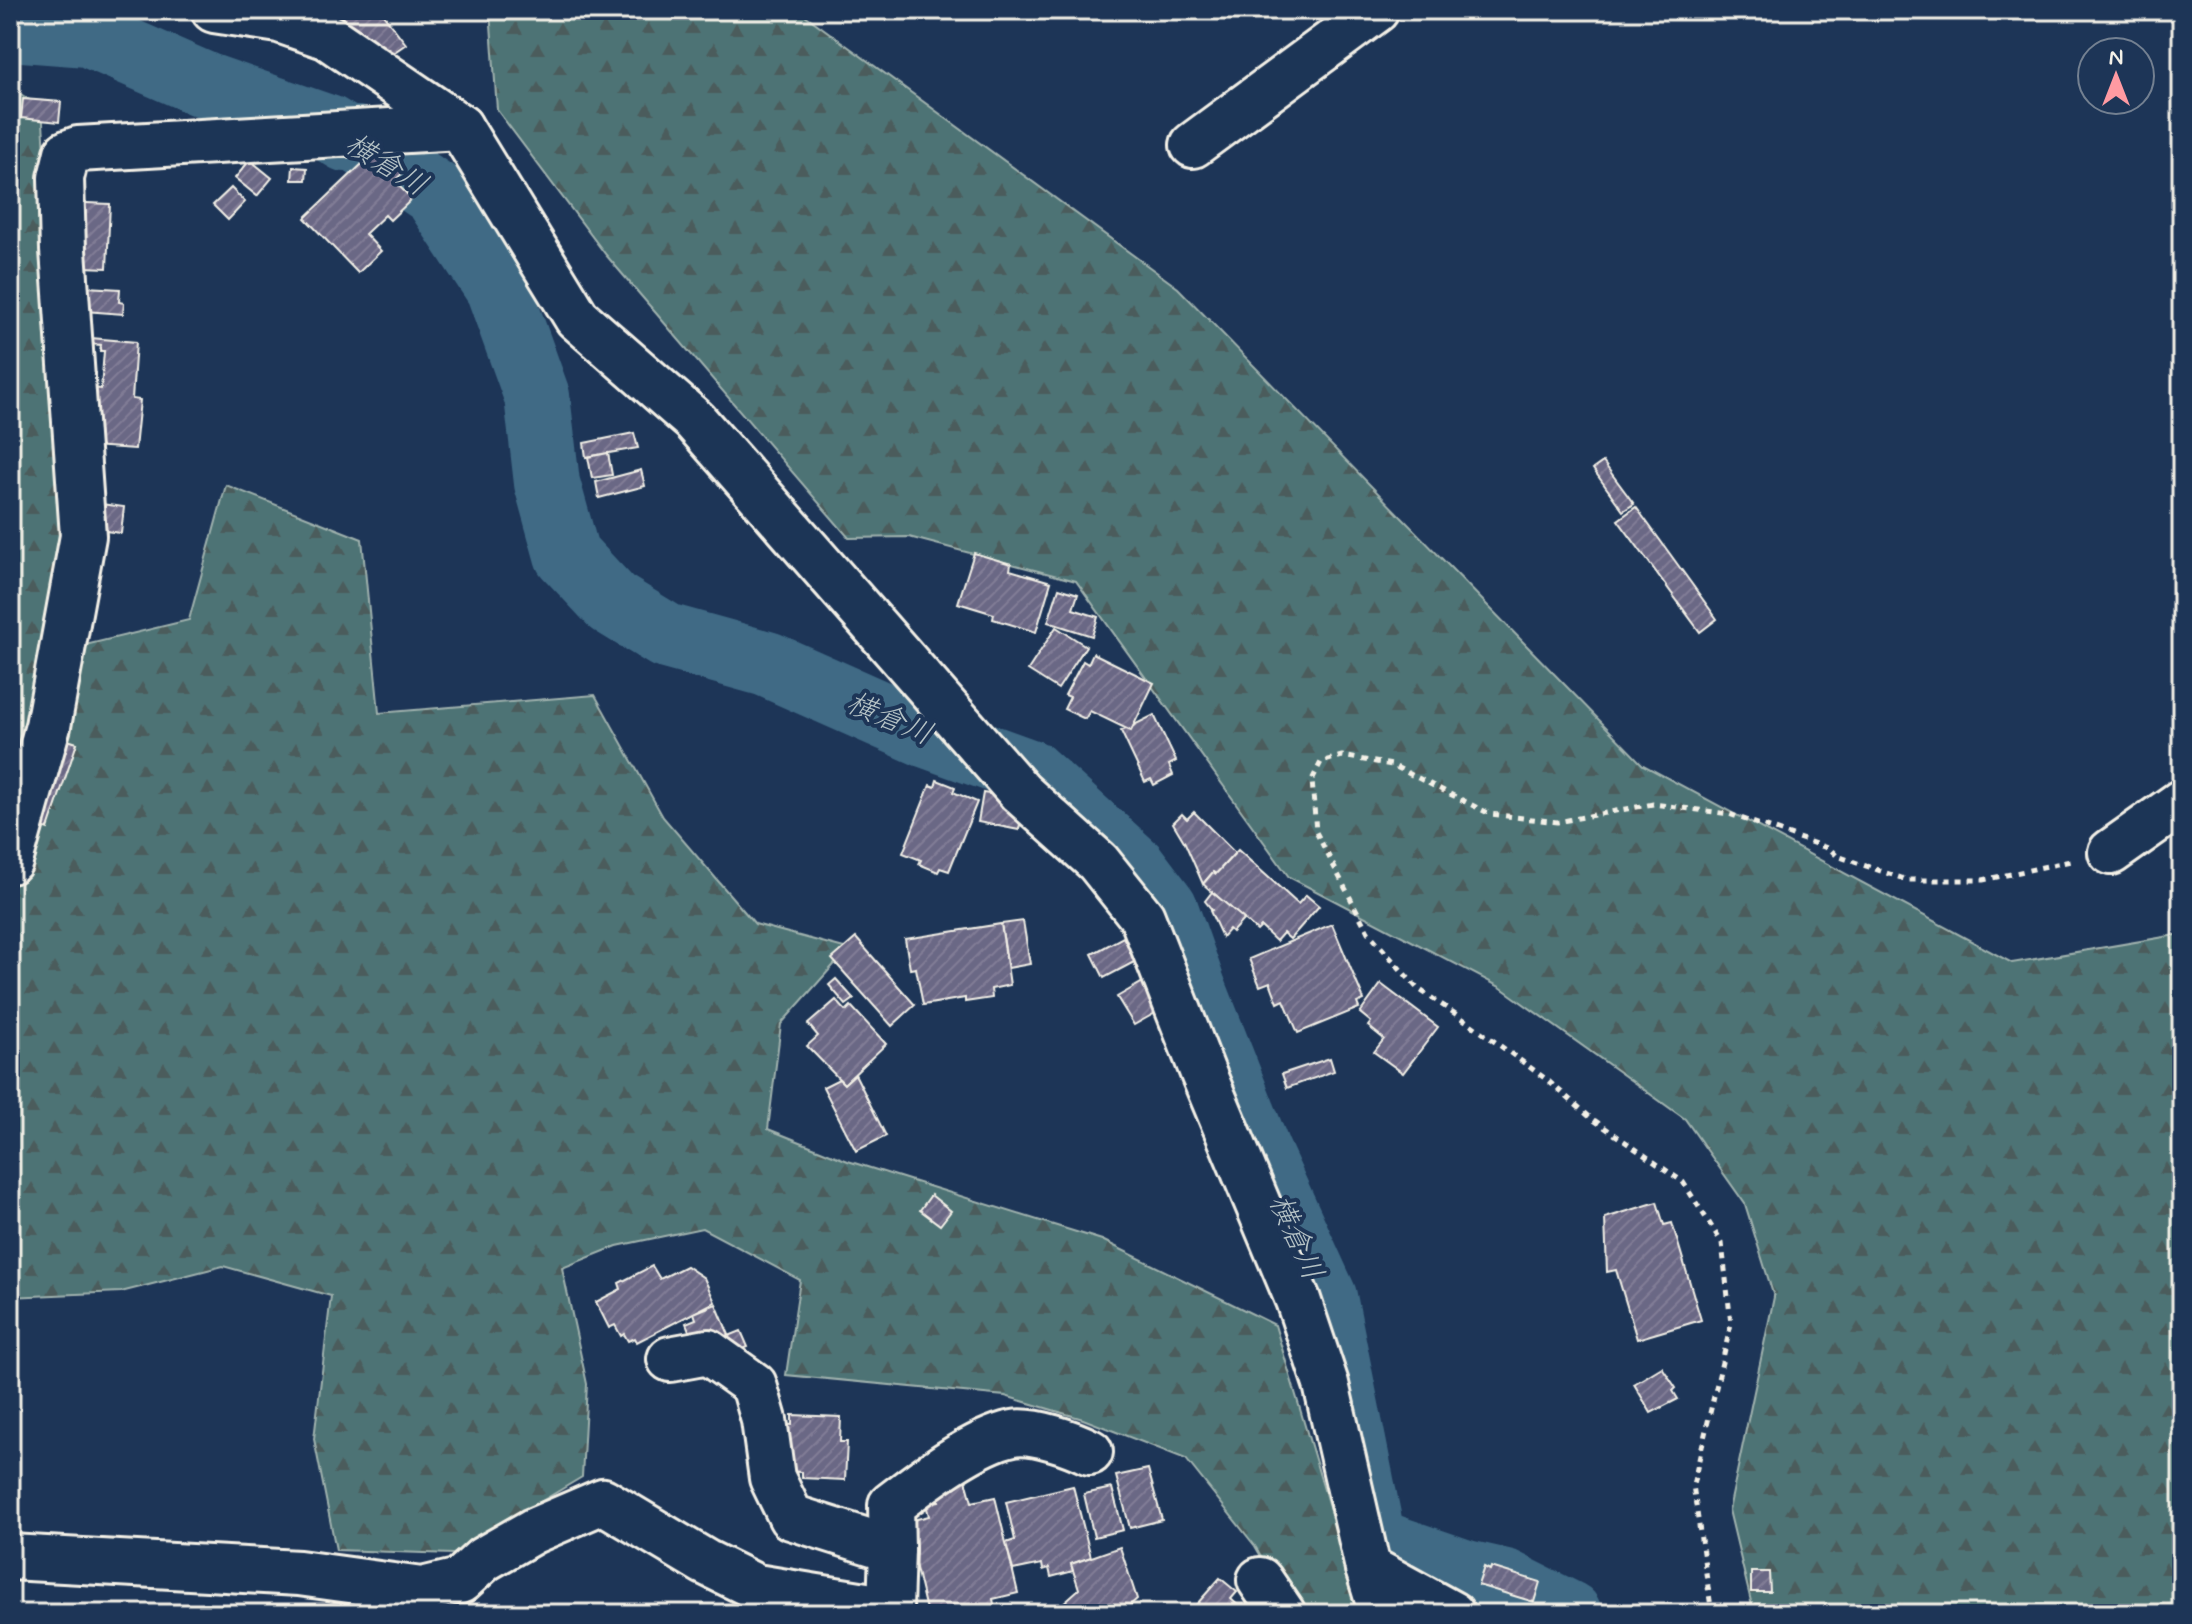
<svg xmlns="http://www.w3.org/2000/svg" width="2192" height="1624" font-family="Mynerve,'Klee One',sans-serif">
<style>
.forest{fill:url(#forest-firs);stroke:#a0b2ae;stroke-width:2}
.lines{fill:none;stroke-linecap:round;stroke-linejoin:round}
.river{stroke:#3f6a85;stroke-width:66}
.building{fill:url(#building-hatch);stroke:#f4f1e8;stroke-width:2}
.minor-casing{stroke:#f4f1e8;stroke-width:50}
.path{stroke:#f4f1e8;stroke-width:5;stroke-dasharray:6 6;stroke-linecap:butt}
.minor{stroke:#1d3557;stroke-width:44}
.labels{text-anchor:middle;stroke-width:8;stroke-linejoin:round;paint-order:stroke}
.water-label{font-size:30px;font-style:italic;fill:#b5c2c5;stroke:#1d3557}
</style>
<defs>
<pattern id="forest-firs" width="22" height="20" patternUnits="userSpaceOnUse" patternTransform="scale(2)"><rect width="22" height="20" fill="#4d7375"/><path d="M5 1l3.5 6h-7zM16 11l3.5 6h-7z" fill="#4b5b5b"/></pattern>
<pattern id="building-hatch" width="6" height="6" patternUnits="userSpaceOnUse" patternTransform="scale(2)"><rect width="6" height="6" fill="#6b6785"/><path d="M-1 1l2-2M0 6l6-6M5 7l2-2" fill="none" stroke="#817d96"/></pattern>
</defs>
<rect width="100%" height="100%" fill="#1d3557"/>
<filter id="ink" filterUnits="userSpaceOnUse"><feTurbulence type="fractalNoise" baseFrequency=".0125" numOctaves="2"/><feDisplacementMap in="SourceGraphic" scale="16" xChannelSelector="R" yChannelSelector="G"/><feConvolveMatrix kernelMatrix="1 2 1 2 8 2 1 2 1" color-interpolation-filters="sRGB"/></filter>
<g filter="url(#ink)">
<g class="forest">
<polygon points="490,10 798,10 1178,288 1643,765 2012,963 2182,934 2182,1614 1754,1614 1729,1510 1774,1297 1745,1204 1685,1119 1500,987 1289,877 1076,581 909,537 849,538 606,255 497,110"/>
<polygon points="10,87 42,108 56,315 64,530 44,655 189,620 226,485 362,539 379,713 595,695 663,817 755,924 848,949 781,1024 768,1129 848,1161 1102,1240 1275,1325 1361,1614 1295,1614 1255,1546 1186,1459 1083,1419 1005,1396 786,1375 800,1280 702,1228 617,1246 562,1268 587,1384 582,1477 453,1554 336,1550 314,1439 331,1296 223,1266 121,1292 10,1297"/>
</g>
<g class="lines">
<polyline class="river" points="10,28 88,34 207,86 328,128 346,139 356,139 436,194 498,288 537,396 547,483 567,555 612,603 666,636 767,664 927,735 1029,772 1134,867 1165,908 1194,990 1258,1152 1324,1297 1373,1541 1466,1573 1505,1582 1569,1614"/>
</g>
<g class="building">
<polygon points="346,10 380,10 406,44 390,55 354,32 341,14"/>
<polygon points="23,99 61,102 59,122 21,118"/>
<polygon points="381,146 405,171 394,181 412,199 390,220 385,215 365,234 381,251 358,273 305,218"/>
<polygon points="250,160 272,178 257,196 235,178"/>
<polygon points="293,167 307,168 306,180 292,180"/>
<polygon points="231,188 245,202 228,220 213,205"/>
<polygon points="62,202 110,204 107,268 60,266"/>
<polygon points="86,287 120,289 119,302 124,303 123,314 85,311"/>
<polygon points="91,338 136,342 132,399 140,400 135,449 62,444 71,386 101,389 104,351 100,351 101,345 91,344"/>
<polygon points="634,433 638,448 586,457 584,443"/>
<polygon points="608,453 612,475 592,478 588,457"/>
<polygon points="1603,462 1634,504 1623,511 1593,469"/>
<polygon points="641,470 645,486 599,498 596,482"/>
<polygon points="64,499 124,507 121,533 61,525"/>
<polygon points="1636,507 1717,619 1700,632 1618,520"/>
<polygon points="974,553 1011,564 1010,570 1051,582 1036,632 993,619 994,614 958,603"/>
<polygon points="1059,588 1078,594 1073,609 1098,617 1092,636 1048,622"/>
<polygon points="1056,627 1086,646 1058,689 1028,670"/>
<polygon points="1093,653 1154,683 1131,731 1090,711 1085,719 1064,709 1070,697 1065,695 1083,661 1088,664"/>
<polygon points="1154,715 1176,761 1169,765 1173,775 1154,785 1151,779 1145,782 1121,731 1126,729 1131,731 1134,725"/>
<polygon points="61,738 77,743 48,829 25,821"/>
<polygon points="937,780 955,787 953,792 977,802 949,871 940,868 938,872 919,864 921,860 903,853 930,785 935,787"/>
<polygon points="983,793 1045,803 1021,818 1019,830 978,822"/>
<polygon points="1194,812 1235,853 1216,874 1213,872 1203,884 1185,843 1173,823 1182,814 1187,819"/>
<polygon points="1238,850 1298,904 1306,895 1319,906 1290,939 1283,933 1276,941 1261,927 1257,931 1203,884 1213,872 1216,874"/>
<polygon points="1212,892 1244,919 1232,932 1229,929 1222,937 1210,911 1212,910 1205,901"/>
<polygon points="1023,921 1030,964 1008,968 1001,924"/>
<polygon points="1001,924 1010,985 991,989 992,998 965,1002 965,998 923,1005 916,968 910,969 905,939"/>
<polygon points="1332,924 1364,1000 1357,1003 1359,1008 1298,1033 1284,1000 1278,1003 1270,982 1260,986 1249,959"/>
<polygon points="1123,937 1136,961 1104,978 1092,954"/>
<polygon points="856,938 915,1005 892,1026 832,959"/>
<polygon points="1162,971 1178,1000 1134,1025 1117,997"/>
<polygon points="836,979 854,999 846,1005 829,985"/>
<polygon points="1381,984 1438,1027 1403,1073 1374,1052 1384,1039 1368,1026 1371,1022 1360,1013"/>
<polygon points="836,1000 846,1011 851,1006 886,1044 844,1084 807,1046 818,1036 808,1024"/>
<polygon points="1330,1058 1334,1071 1287,1088 1282,1074"/>
<polygon points="855,1074 886,1136 856,1151 823,1087 839,1079 844,1084"/>
<polygon points="931,1195 951,1211 940,1225 920,1210"/>
<polygon points="1657,1202 1664,1225 1672,1223 1701,1320 1637,1339 1616,1270 1607,1272 1605,1218"/>
<polygon points="652,1266 660,1279 686,1266 704,1278 715,1302 637,1342 635,1338 628,1341 624,1334 621,1336 615,1325 609,1328 596,1302 621,1289 619,1283"/>
<polygon points="716,1304 729,1335 706,1345 694,1343 686,1323 696,1319 694,1313"/>
<polygon points="741,1331 748,1347 741,1350 709,1344"/>
<polygon points="1662,1367 1676,1388 1673,1391 1678,1399 1651,1413 1634,1384"/>
<polygon points="792,1415 841,1417 840,1442 847,1442 845,1480 802,1478 802,1472 778,1471 780,1424 792,1425"/>
<polygon points="1148,1469 1162,1520 1130,1528 1116,1476"/>
<polygon points="965,1476 972,1502 995,1497 1018,1593 993,1599 995,1609 976,1614 956,1614 955,1609 927,1614 905,1522 929,1516 926,1504 939,1501 934,1483"/>
<polygon points="1073,1486 1091,1557 1071,1564 1073,1571 1051,1577 1049,1568 1043,1570 1042,1564 1013,1570 1006,1543 1015,1540 1006,1502"/>
<polygon points="1112,1488 1123,1530 1094,1537 1084,1494"/>
<polygon points="1120,1547 1137,1599 1120,1614 1059,1614 1063,1610 1060,1606 1079,1589 1071,1564"/>
<polygon points="1484,1567 1490,1570 1491,1567 1540,1582 1534,1602 1478,1585"/>
<polygon points="1751,1572 1769,1572 1770,1592 1751,1592"/>
<polygon points="1220,1578 1237,1592 1231,1599 1245,1612 1244,1614 1188,1614"/>
<polygon points="1756,1604 1778,1604 1788,1614 1757,1614"/>
</g>
<g class="lines">
<g class="minor-casing">
<g id="minor">
<polyline points="214,10 279,20 328,37 460,127 577,318 695,421 1020,792 1098,862 1142,917 1203,1073 1298,1300 1326,1384 1368,1568 1382,1614"/>
<polyline points="1193,145 1376,10"/>
<polyline points="2111,852 2182,802"/>
<polyline points="10,861 48,726 83,536 63,250 61,178 67,153 78,149 460,127"/>
<polyline points="670,1359 708,1352 754,1385 764,1420 772,1478 791,1517 892,1549 890,1609"/>
<path d="M892 1549 891 1505C922 1481 974 1441 1013 1433 1033 1429 1072 1443 1090 1452"/>
<polyline points="10,1557 299,1573 422,1590 460,1581 484,1559 533,1531 603,1501 705,1562 756,1587 890,1609 889,1614"/>
<polyline points="1368,1568 1452,1614"/>
<polyline points="1260,1580 1283,1614"/>
</g>
</g>
<polyline class="path" points="1712,1614 1693,1485 1731,1324 1722,1243 1683,1182 1591,1118 1546,1079 1469,1023 1417,988 1368,932 1316,832 1312,780 1321,762 1342,756 1392,765 1490,814 1557,822 1653,804 1729,814 1830,849 1837,856 1907,880 1983,880 2075,860"/>
<use href="#minor" class="minor"/>
</g>
</g>
<g class="labels">
<g class="water-label">
<text transform="translate(387 164) rotate(32)" y="10">横倉川</text>
<text transform="translate(890 718) rotate(23)" y="10">横倉川</text>
<text transform="translate(1297 1237) rotate(66)" y="10">横倉川</text>
</g>
</g>
<rect width="2192" height="1624" fill="none" stroke="#1d3557" stroke-width="40"/>
<rect x="20" y="20" width="2152" height="1584" fill="none" stroke="#f4f1e8" stroke-width="3" filter="url(#ink)"/>
<g transform="translate(2116 76)"><circle r="38" fill="#1d3557" stroke="#738091" stroke-width="2"/>
<path d="M0-6L14 30L0 20L-14 30Z" fill="#ff9aa2"/>
<text y="-12" font-size="22" font-weight="bold" text-anchor="middle" fill="#f4f1e8">N</text>
</g>
</svg>
